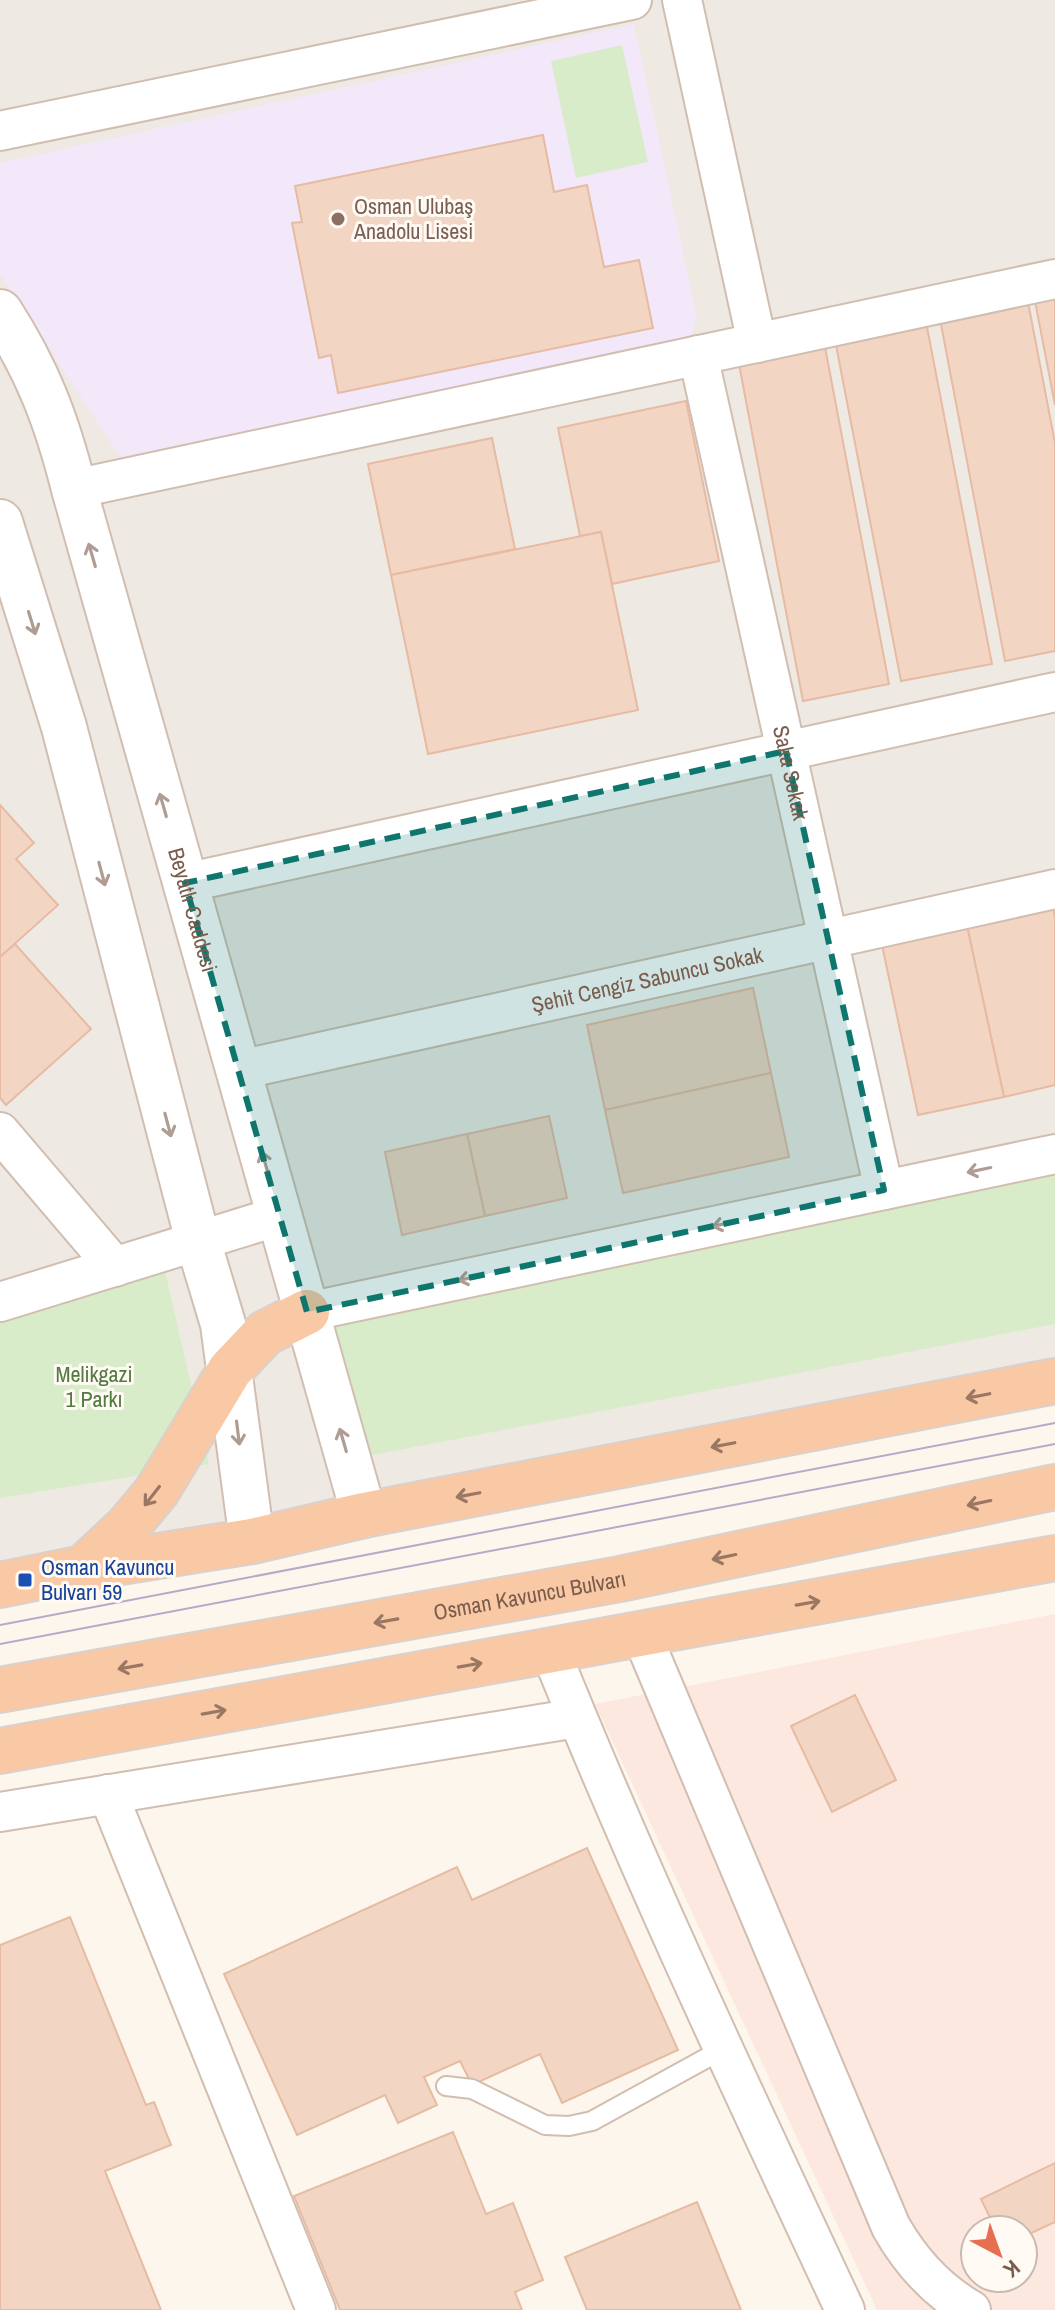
<svg xmlns="http://www.w3.org/2000/svg" width="1055" height="2310" font-family="'Archivo Narrow',sans-serif">
<style>
.commercial{fill:#fde8e0;fill-rule:evenodd}
.industrial{fill:#efe9e4}
.education{fill:#f3e8fa}
.green{fill:#d8ecc9}
.building{fill:#f3d5c3;stroke:#e6bba3;stroke-width:2}
.lines{fill:none;stroke-linecap:round;stroke-linejoin:round}
.service-casing{stroke:#d1beb0;stroke-width:22}
.minor-casing{stroke:#d1beb0;stroke-width:42}
.tertiary-casing{stroke:#d1beb0;stroke-width:48}
.trunk-casing{stroke:#dad1cd;stroke-width:48}
.service{stroke:#fff;stroke-width:18}
.minor{stroke:#fff;stroke-width:38}
.tertiary{stroke:#fff;stroke-width:44}
.trunk{stroke:#f9c8a4;stroke-width:44}
.tram{stroke:#b9a8c9;stroke-width:2}
.oneway{stroke:#af9d94}
.oneway2{stroke:#9a7763}
.marked{fill:#0f766e;fill-opacity:0.2;stroke:#0f766e;stroke-width:6;stroke-dasharray:16 10;stroke-linejoin:round}
.education-dot{fill:#8d6e63;stroke:#fffaf3;stroke-width:3}
.transit-dot{fill:#1a4fb4;stroke:#fffaf3;stroke-width:3}
.labels{text-anchor:middle;stroke-width:6;stroke-linejoin:round;paint-order:stroke}
.education-label{font-size:22px;fill:#785e54;stroke:#fffaf3;text-anchor:start}
.street-label{font-size:22px;fill:#7a5c4d;stroke:#fffaf3}
.park-label{font-size:22px;fill:#537a41;stroke:#fffaf3}
.transit-label{font-size:22px;fill:#164399;stroke:#fffaf3;text-anchor:start}
</style>
<rect width="100%" height="100%" fill="#fdf6ec"/>
<path class="commercial" d="M1055 1614V2310H877L595 1704ZM975 2230H1023V2278H975Z"/>
<polygon class="industrial" points="0,0 1055,0 1055,1360 0,1600"/>
<polygon class="education" points="634,24 697,318 689,339 131,473 0,274 0,163"/>
<g class="green">
<polygon points="622,45 648,162 576,178 551,61"/>
<polygon points="1055,1169 1055,1324 368,1456 326,1316"/>
<polygon points="163,1262 209,1464 0,1498 0,1313"/>
</g>
<g class="building">
<polygon points="543,135 554,192 587,185 604,267 639,260 653,328 338,393 331,355 319,358 292,223 302,222 295,186"/>
<polygon points="1055,297 1055,405 1035,301"/>
<polygon points="1028,302 1055,443 1055,651 1005,661 940,319"/>
<polygon points="926,322 992,664 901,681 835,340"/>
<polygon points="824,342 889,684 803,701 738,359"/>
<polygon points="686,401 719,561 612,584 601,532 580,536 558,428"/>
<polygon points="492,438 515,549 391,575 368,464"/>
<polygon points="601,532 638,710 428,754 391,575"/>
<polygon points="0,805 34,843 16,859 58,905 0,957"/>
<polygon points="1053,907 1055,918 1055,1085 1004,1097 967,926"/>
<polygon points="967,926 1004,1097 918,1115 882,945"/>
<polygon points="15,944 91,1029 6,1105 0,1098 0,957"/>
<polygon points="753,988 771,1073 605,1110 587,1025"/>
<polygon points="771,1073 789,1157 623,1193 605,1110"/>
<polygon points="549,1116 567,1198 485,1216 467,1134"/>
<polygon points="467,1134 485,1216 402,1235 385,1152"/>
<polygon points="855,1695 896,1780 832,1812 791,1726"/>
<polygon points="587,1848 678,2050 562,2103 540,2054 472,2085 460,2061 424,2077 437,2105 398,2123 385,2095 297,2135 224,1974 457,1867 472,1900"/>
<polygon points="70,1917 146,2105 154,2102 171,2145 105,2171 161,2310 0,2310 0,1945"/>
<polygon points="453,2132 486,2214 513,2203 543,2280 515,2292 522,2310 340,2310 294,2196"/>
<polygon points="1055,2163 1055,2222 1023,2237 1023,2230 996,2230 981,2199"/>
<polygon points="697,2202 741,2310 587,2310 565,2257"/>
</g>
<g class="lines">
<g class="service-casing">
<polyline id="service" points="446,2086 472,2089 545,2125 569,2126 592,2121 723,2049"/>
</g>
<g class="minor-casing">
<g id="minor">
<polyline points="682,0 757,343"/>
<polyline points="0,131 632,0"/>
<path id="s1" d="M698 355 884 1190"/>
<polyline points="74,489 1055,279"/>
<polyline points="185,883 1055,692"/>
<path id="s2" d="M239 1070 1055 889"/>
<polyline points="0,1132 115,1267"/>
<polyline points="0,1302 279,1216"/>
<polyline points="307,1312 1055,1154"/>
<path d="M641 1633 891 2227C911 2262 936 2290 971 2310"/>
<path d="M550 1650C640 1874 743 2092 845 2310"/>
<polyline points="108,1794 316,2310"/>
<polyline points="0,1812 577,1718"/>
</g>
</g>
<g class="tertiary-casing">
<g id="tertiary">
<path id="s3" d="M0 312C38 371 57 421 74 489L364 1515"/>
<polyline points="0,522 64,727 198,1241 223,1324 252,1541"/>
</g>
</g>
<g class="trunk-casing">
<g id="trunk">
<polyline points="83,1568 127,1527 157,1491 230,1370 265,1333 307,1312"/>
<polyline points="0,1585 83,1568 252,1541 364,1515 1055,1381"/>
<path id="s4" d="M0 1690 620 1579 1055 1487"/>
<polyline points="0,1751 1055,1558"/>
</g>
</g>
<use href="#service" class="service"/>
<use href="#minor" class="minor"/>
<use href="#tertiary" class="tertiary"/>
<use href="#trunk" class="trunk"/>
<g class="tram">
<polyline points="0,1625 1055,1423"/>
<polyline points="0,1644 1055,1444"/>
</g>
</g>
<defs><path id="oneway-shaft" d="M-6 0H5M1.5-3L5.5 0L1.5 3" fill="none" stroke-width="1.6" stroke-linecap="round" stroke-linejoin="round" transform="scale(2)"/></defs>
<g class="oneway">
<use href="#oneway-shaft" transform="translate(92 555) rotate(-106)"/>
<use href="#oneway-shaft" transform="translate(32 623) rotate(73)"/>
<use href="#oneway-shaft" transform="translate(163 805) rotate(-106)"/>
<use href="#oneway-shaft" transform="translate(102 874) rotate(75)"/>
<use href="#oneway-shaft" transform="translate(168 1125) rotate(75)"/>
<use href="#oneway-shaft" transform="translate(265 1163) rotate(-106)"/>
<use href="#oneway-shaft" transform="translate(979 1170) rotate(168)"/>
<use href="#oneway-shaft" transform="translate(724 1224) rotate(168)"/>
<use href="#oneway-shaft" transform="translate(470 1278) rotate(168)"/>
<use href="#oneway-shaft" transform="translate(238 1433) rotate(83)"/>
<use href="#oneway-shaft" transform="translate(343 1440) rotate(-106)"/>
</g>
<g class="oneway2">
<use href="#oneway-shaft" transform="translate(978 1396) rotate(169)"/>
<use href="#oneway-shaft" transform="translate(723 1445) rotate(169)"/>
<use href="#oneway-shaft" transform="translate(468 1495) rotate(169)"/>
<use href="#oneway-shaft" transform="translate(152 1496) rotate(128)"/>
<use href="#oneway-shaft" transform="translate(979 1503) rotate(168)"/>
<use href="#oneway-shaft" transform="translate(724 1557) rotate(168)"/>
<use href="#oneway-shaft" transform="translate(808 1603) rotate(-10)"/>
<use href="#oneway-shaft" transform="translate(386 1621) rotate(170)"/>
<use href="#oneway-shaft" transform="translate(470 1665) rotate(-10)"/>
<use href="#oneway-shaft" transform="translate(130 1667) rotate(170)"/>
<use href="#oneway-shaft" transform="translate(214 1712) rotate(-10)"/>
</g>
<path class="marked" d="M786 751 884 1190 307 1312 185 883Z"/>
<circle class="education-dot" cx="338" cy="219" r="8"/>
<rect class="transit-dot" x="17" y="1572" width="16" height="16" rx="4"/>
<g class="labels">
<g class="education-label">
<text x="354" y="214">Osman Ulubaş<tspan x="354" dy="25">Anadolu Lisesi</tspan></text>
</g>
<g class="street-label">
<text dy="8" stroke="none"><textPath href="#s1" startOffset="428">Saka Sokak</textPath></text>
<text dy="8" stroke="none"><textPath href="#s3" startOffset="630">Beyatlı Caddesi</textPath></text>
<text dy="8" stroke="none"><textPath href="#s2" startOffset="418">Şehit Cengiz Sabuncu Sokak</textPath></text>
<text dy="8" stroke="none"><textPath href="#s4" startOffset="538">Osman Kavuncu Bulvarı</textPath></text>
</g>
<g class="park-label">
<text x="94" y="1382">Melikgazi<tspan x="94" dy="25">1 Parkı</tspan></text>
</g>
<g class="transit-label">
<text x="41" y="1575">Osman Kavuncu<tspan x="41" dy="25">Bulvarı 59</tspan></text>
</g>
</g>
<g transform="translate(999 2254) rotate(139)"><circle r="38" fill="#fffaf3" stroke="#cabbb1" stroke-width="2"/>
<path d="M0-6L14 30L0 20L-14 30Z" fill="#e76f51"/>
<text y="-12" font-size="22" font-weight="bold" text-anchor="middle" fill="#7a5c4d">K</text>
</g>
</svg>
